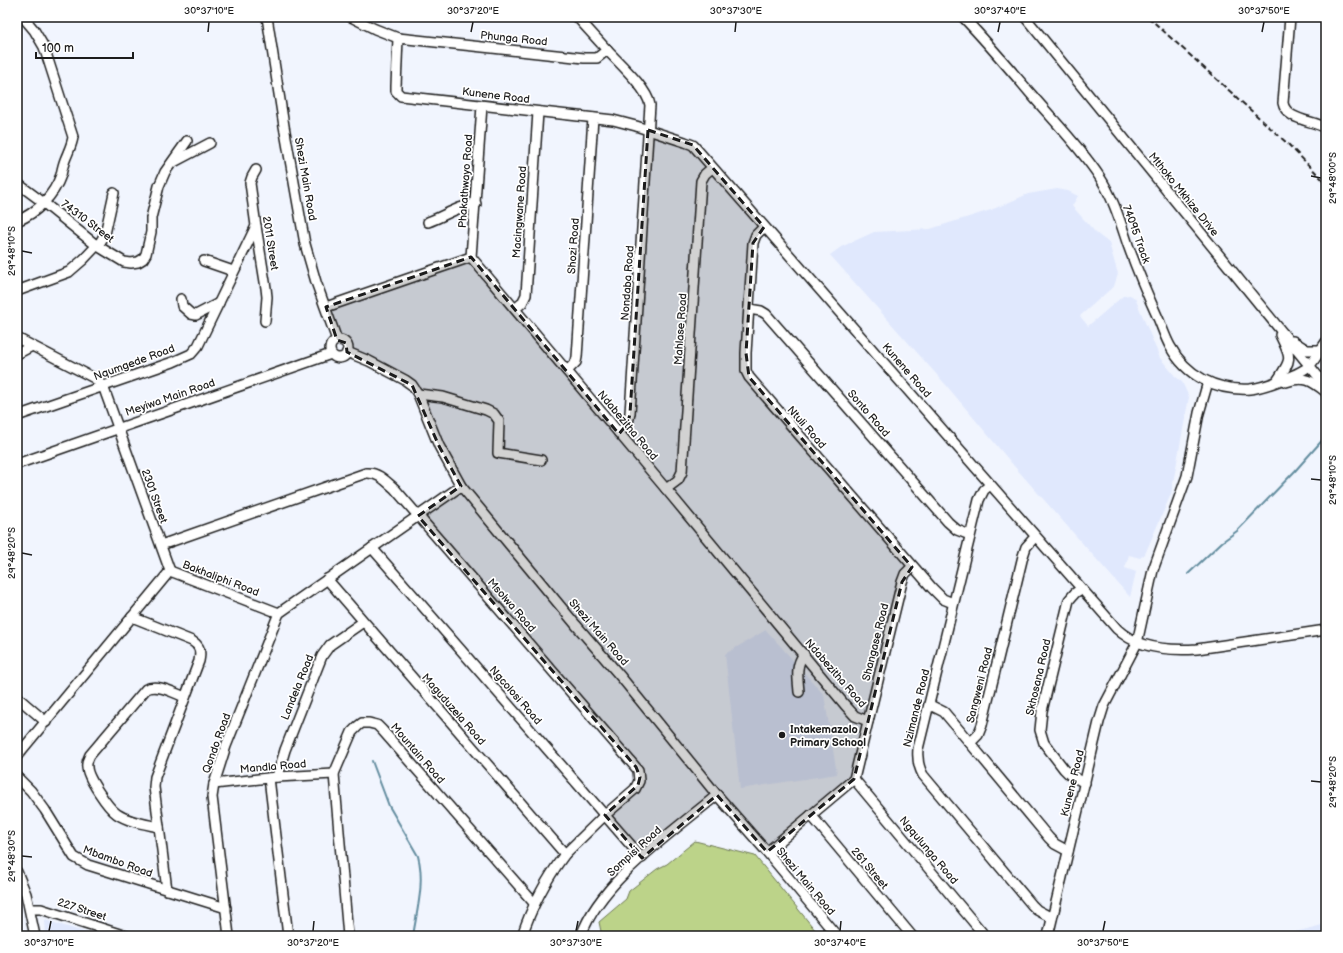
<svg xmlns="http://www.w3.org/2000/svg" width="1343" height="953" font-family="'Balsamiq Sans',sans-serif">
<style>
.built{fill:#e0e8fd}
.pitch{fill:#bcd389;stroke:#6c7852}
.lines{fill:none;stroke-linecap:round;stroke-linejoin:round}
.stream{stroke:#648d9f;stroke-width:2}
.minor-casing{stroke:#1c1c1c;stroke-width:12}
.minor{stroke:#fff;stroke-width:9}
.rail{stroke:#1c1c1c;stroke-width:2;stroke-dasharray:6 3;stroke-linecap:butt}
.marked{fill:#1c1c1c;fill-opacity:0.2;stroke:#1c1c1c;stroke-width:3;stroke-dasharray:8 5;stroke-linejoin:round}
.ticks{fill:none;stroke:#1c1c1c;stroke-width:1.5}
.poi-dot{fill:#1c1c1c;stroke:#fff;stroke-width:1.5}
.labels{text-anchor:middle;stroke-width:3.5;stroke-linejoin:round;paint-order:stroke}
.street-label{font-size:11px;fill:#1c1c1c;stroke:#fff}
.poi-label{font-size:11px;font-weight:bold;fill:#1c1c1c;stroke:#fff;text-anchor:start}
.neatline{fill:none;stroke:#1c1c1c;stroke-width:1.5}
.ticks-label{font-size:10px;text-anchor:middle;fill:#1c1c1c}
</style>
<rect width="100%" height="100%" fill="#f1f5fe"/>
<filter id="ink" filterUnits="userSpaceOnUse"><feTurbulence type="fractalNoise" baseFrequency=".025" numOctaves="2"/><feDisplacementMap in="SourceGraphic" scale="8" xChannelSelector="R" yChannelSelector="G"/><feConvolveMatrix kernelMatrix="1 2 1 2 8 2 1 2 1" color-interpolation-filters="sRGB"/></filter>
<g filter="url(#ink)">
<g class="built">
<polygon points="1057,189 1068,191 1078,196 1072,206 1096,233 1109,243 1118,274 1114,286 1080,316 1088,326 1123,296 1130,295 1135,298 1160,358 1175,376 1182,382 1189,397 1171,494 1145,554 1140,558 1129,555 1125,568 1136,572 1130,597 1014,466 946,385 830,255 841,247 874,232 930,229 991,210 1028,194"/>
<polygon points="766,630 824,695 837,774 740,789 725,654"/>
<polygon points="45,920 97,936 46,936"/>
<polygon points="1326,924 1326,936 1280,936"/>
</g>
<polygon class="pitch" points="695,841 755,856 820,936 602,936 599,922 626,899 629,891 657,869 667,864"/>
<g class="lines">
<g class="stream">
<polyline points="1188,574 1222,542 1237,531 1295,471 1326,436"/>
<path d="M372 761 389 806 418 856C425 882 417 910 413 936"/>
</g>
<g class="minor-casing">
<g id="minor">
<polyline points="267,17 284,126 305,244 316,282 337,340"/>
<polyline points="351,17 375,29 398,38 584,58 597,58 607,50 577,17"/>
<path d="M963 17C987 42 1009 68 1031 94 1054 121 1079 146 1099 176 1113 197 1120 221 1128 245 1137 270 1147 294 1158 318 1162 327 1165 337 1170 346 1186 376 1216 391 1250 389 1262 388 1303 374 1311 364 1316 358 1321 349 1326 342"/>
<polyline points="1025,17 1326,386"/>
<path d="M1290 17 1283 103C1286 120 1312 120 1326 128"/>
<path d="M398 38 396 86V91L401 96 613 120 636 126 685 142 693 145 1117 629C1138 649 1169 651 1197 649L1326 630"/>
<path d="M607 50C619 63 647 88 650 105L630 413 628 423 619 433"/>
<polyline points="174,162 210,143"/>
<polyline points="256,170 252,177 250,183 256,226 266,288 267,297 265,321"/>
<polyline points="17,183 44,203 96,245 124,262 131,263 138,262 143,259 146,254 151,232 151,218 159,186 165,172 187,141"/>
<path d="M17 221C37 213 54 195 61 175 62 170 63 165 65 160 68 152 72 145 73 137L44 47 34 30 23 17"/>
<path d="M428 222C445 216 457 206 476 204"/>
<polyline points="764,227 756,235 753,243 746,353 746,371 749,377 932,588 943,599 953,603"/>
<polyline points="471,257 482,106"/>
<polyline points="204,261 233,271"/>
<polyline points="17,291 69,272 84,259 101,241 105,234 114,193"/>
<polyline points="181,299 182,306 191,314 196,315 219,303"/>
<polyline points="326,307 471,257 666,489 845,705 855,716 868,721"/>
<polyline points="515,309 522,303 526,295 538,112"/>
<polyline points="749,309 761,311 766,314 948,522 957,530 970,535"/>
<polyline points="17,338 94,378 103,386 170,571"/>
<circle cx="339" cy="349" r="9"/>
<polyline points="1293,341 1307,350 1320,350"/>
<polyline points="347,352 369,361 405,380 412,385 418,394 439,446 461,486 576,625 621,677 717,795 767,852 837,936"/>
<polyline points="17,354 32,346"/>
<polyline points="567,371 576,362 577,357 593,118"/>
<path d="M1277 381C1292 359 1292 359 1280 335"/>
<path d="M1286 382C1305 376 1311 380 1326 392"/>
<polyline points="418,394 443,397 486,410 494,414 499,421 498,453 541,460"/>
<polyline points="17,416 173,362 191,354 198,346 256,226"/>
<polyline points="17,464 331,354"/>
<path d="M990 485 984 490 979 500 918 749C917 759 918 766 923 775L1032 905 1037 910 1052 918"/>
<polyline points="666,489 678,480 682,472 701,181 705,174 712,168"/>
<polyline points="1035,537 1026,547 1023,556 982,725 978,735 970,743 1049,838 1055,844 1068,851"/>
<path d="M161 545 366 473C378 472 386 481 395 489L638 770 639 781 635 789 605 815 565 854C545 881 532 905 522 936"/>
<polyline points="372,548 642,858"/>
<polyline points="327,579 565,854"/>
<polyline points="1081,589 1075,593 1069,600 1042,711 1040,730 1044,743 1064,769 1070,775 1085,783"/>
<path d="M132 617 192 641C200 646 201 651 199 661L155 777 154 787 167 890"/>
<path d="M799 692C798 678 795 666 804 654"/>
<polyline points="17,697 46,722"/>
<polyline points="930,705 944,712 970,743"/>
<polyline points="17,756 170,571 279,613 461,486"/>
<polyline points="17,777 31,791 45,810 74,857 88,865 226,908"/>
<polyline points="277,777 285,750 322,656 330,645 363,622"/>
<polyline points="269,778 288,936"/>
<polyline points="854,779 985,936"/>
<polyline points="214,784 277,777 334,774"/>
<polyline points="811,815 912,936"/>
<path d="M159 827C145 824 129 822 117 814 108 808 87 777 87 767 86 762 88 759 90 755L146 689C157 683 174 693 185 697"/>
<polyline points="767,852 854,779 902,582 905,574 912,567"/>
<polyline points="17,872 26,894 35,936"/>
<polyline points="30,909 41,909 126,936"/>
<polyline points="229,936 212,797 214,784 226,746 279,613"/>
<polyline points="348,936 334,774 352,732 358,726 362,723 369,723 377,725 382,730 534,903"/>
<path d="M581 936C600 881 673 832 717 795"/>
<polyline points="1048,936 1099,722 1104,706 1137,643 1153,570 1187,476 1199,413 1208,382"/>
</g>
</g>
<use href="#minor" class="minor"/>
<polyline class="rail" points="1148,17 1288,144 1326,183"/>
</g>
</g>
<path class="marked" d="M648 130 693 145 764 227 753 243 746 353 749 377 912 567 902 582 854 779 767 852 717 795 642 858 605 815 638 785 640 777 636 767 418 516 461 486 439 446 412 385 347 352 346 343 337 340 326 307 471 257 619 434 628 423 630 413Z"/>
<path class="ticks" d="M208 32 209 22M471 32 473 22M735 32 736 22M998 32 1000 22M1262 32 1264 22M1311 176 1321 178M22 251 32 253M1311 479 1321 480M22 553 32 555M1311 781 1321 782M22 856 32 857M49 931 51 921M313 931 314 921M576 931 578 921M840 931 841 921M1103 931 1105 921"/>
<circle class="poi-dot" cx="782" cy="735" r="4"/>
<g class="labels">
<g class="street-label">
<text transform="translate(514 38) rotate(6)" y="4">Phunga Road</text>
<text transform="translate(496 95) rotate(7)" y="4">Kunene Road</text>
<text transform="translate(306 179) rotate(80)" y="4">Shezi Main Road</text>
<text transform="translate(465 181) rotate(-86)" y="4">Phakathwayo Road</text>
<text transform="translate(1184 194) rotate(51)" y="4">Mthoko Mkhize Drive</text>
<text transform="translate(519 212) rotate(-86)" y="4">Macingwane Road</text>
<text transform="translate(88 221) rotate(37)" y="4">74310 Street</text>
<text transform="translate(1137 234) rotate(70)" y="4">74095 Track</text>
<text transform="translate(271 243) rotate(81)" y="4">2011 Street</text>
<text transform="translate(573 246) rotate(-86)" y="4">Shozi Road</text>
<text transform="translate(627 283) rotate(-86)" y="4">Nondaba Road</text>
<text transform="translate(680 329) rotate(-86)" y="4">Mahlase Road</text>
<text transform="translate(134 362) rotate(-20)" y="4">Nqumgede Road</text>
<text transform="translate(907 370) rotate(49)" y="4">Kunene Road</text>
<text transform="translate(170 397) rotate(-19)" y="4">Meyiwa Main Road</text>
<text transform="translate(869 413) rotate(49)" y="4">Sonto Road</text>
<text transform="translate(628 425) rotate(50)" y="4">Ndabezitha Road</text>
<text transform="translate(807 427) rotate(49)" y="4">Ntuli Road</text>
<text transform="translate(155 496) rotate(70)" y="4">2301 Street</text>
<text transform="translate(221 578) rotate(21)" y="4">Bakhaliphi Road</text>
<text transform="translate(512 605) rotate(49)" y="4">Msolwa Road</text>
<text transform="translate(599 632) rotate(49)" y="4">Shezi Main Road</text>
<text transform="translate(875 642) rotate(-76)" y="4">Shangase Road</text>
<text transform="translate(836 673) rotate(49)" y="4">Ndabezitha Road</text>
<text transform="translate(1038 677) rotate(-77)" y="4">Skhosana Road</text>
<text transform="translate(979 685) rotate(-76)" y="4">Sangweni Road</text>
<text transform="translate(297 687) rotate(-68)" y="4">Landela Road</text>
<text transform="translate(516 695) rotate(49)" y="4">Ngcolosi Road</text>
<text transform="translate(916 708) rotate(-76)" y="4">Nzimande Road</text>
<text transform="translate(454 709) rotate(49)" y="4">Maguduzela Road</text>
<text transform="translate(216 743) rotate(-70)" y="4">Qondo Road</text>
<text transform="translate(418 753) rotate(49)" y="4">Mountain Road</text>
<text transform="translate(273 766) rotate(-5)" y="4">Mandla Road</text>
<text transform="translate(1072 783) rotate(-76)" y="4">Kunene Road</text>
<text transform="translate(929 850) rotate(50)" y="4">Ngqulunga Road</text>
<text transform="translate(634 851) rotate(-42)" y="4">Sompisi Road</text>
<text transform="translate(118 861) rotate(20)" y="4">Mbambo Road</text>
<text transform="translate(870 868) rotate(50)" y="4">261 Street</text>
<text transform="translate(806 881) rotate(50)" y="4">Shezi Main Road</text>
<text transform="translate(82 909) rotate(18)" y="4">227 Street</text>
</g>
<g class="poi-label">
<text x="790" y="733">Intakemazolo<tspan x="790" dy="13">Primary School</tspan></text>
</g>
</g>
<rect width="1343" height="953" fill="none" stroke="#fff" stroke-width="44"/>
<path d="M36 52v6h97v-6" fill="none" stroke="#1c1c1c" stroke-width="2"/>
<text x="42" y="52" font-size="12" fill="#1c1c1c" stroke="#ffffff" stroke-width="3" paint-order="stroke">100 m</text>
<rect x="22" y="22" width="1299" height="909" class="neatline"/>
<g class="ticks-label">
<text x="209" y="14">30°37'10"E</text>
<text x="473" y="14">30°37'20"E</text>
<text x="736" y="14">30°37'30"E</text>
<text x="1000" y="14">30°37'40"E</text>
<text x="1264" y="14">30°37'50"E</text>
<text transform="translate(1332 178) rotate(-90)" y="4">29°48'00"S</text>
<text transform="translate(11 251) rotate(-90)" y="4">29°48'10"S</text>
<text transform="translate(1332 480) rotate(-90)" y="4">29°48'10"S</text>
<text transform="translate(11 553) rotate(-90)" y="4">29°48'20"S</text>
<text transform="translate(1332 782) rotate(-90)" y="4">29°48'20"S</text>
<text transform="translate(11 856) rotate(-90)" y="4">29°48'30"S</text>
<text x="49" y="946">30°37'10"E</text>
<text x="313" y="946">30°37'20"E</text>
<text x="576" y="946">30°37'30"E</text>
<text x="840" y="946">30°37'40"E</text>
<text x="1103" y="946">30°37'50"E</text>
</g>
</svg>
